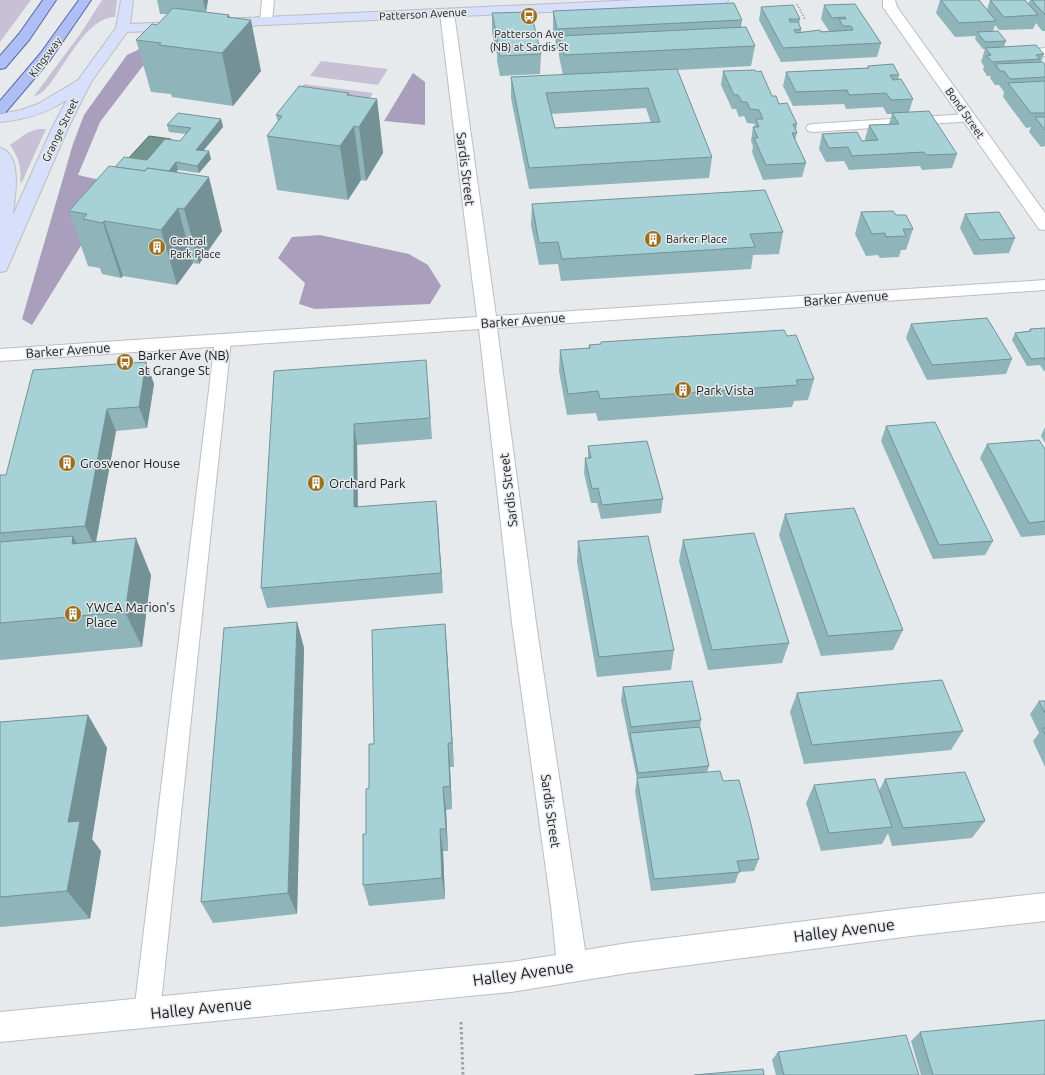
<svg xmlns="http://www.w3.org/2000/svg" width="1045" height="1075" font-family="Ubuntu,sans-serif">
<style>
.green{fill:#c8c1d5}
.forest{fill:#a99ebc}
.water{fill:#71978c;stroke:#57726a}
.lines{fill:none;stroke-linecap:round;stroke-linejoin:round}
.lane-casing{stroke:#bbbec1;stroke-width:2}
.street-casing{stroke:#bbbec1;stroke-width:2}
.secondary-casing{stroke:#bbbec1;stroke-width:2}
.primary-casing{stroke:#5869a4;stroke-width:2}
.path-far1{stroke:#9ea1a2;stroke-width:1.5;stroke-dasharray:1.5 1.5;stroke-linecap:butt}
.path{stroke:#9ea1a2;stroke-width:3;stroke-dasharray:2.5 2.5;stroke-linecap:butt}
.lane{fill:#fff;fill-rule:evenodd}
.street{fill:#fff;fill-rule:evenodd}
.secondary{fill:#d7dffa;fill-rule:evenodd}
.primary{fill:#afbef5;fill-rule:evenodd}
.wall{fill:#8fb4b9;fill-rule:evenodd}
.shaded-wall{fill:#749296}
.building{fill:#a6d1d7;stroke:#749296;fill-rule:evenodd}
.labels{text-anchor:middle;stroke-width:3;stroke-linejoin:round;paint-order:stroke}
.far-street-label{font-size:11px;fill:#1a1b1c;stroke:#e6eaec}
.far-poi-label{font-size:11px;fill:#1a1b1c;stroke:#e6eaec;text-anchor:start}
.street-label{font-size:13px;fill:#1a1b1c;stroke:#e6eaec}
.poi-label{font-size:13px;fill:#1a1b1c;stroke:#e6eaec;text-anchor:start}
.near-street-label{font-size:16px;fill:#1a1b1c;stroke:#e6eaec}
</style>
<rect width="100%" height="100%" fill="#e6eaec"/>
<g class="green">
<polygon points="0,0 31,0 0,42"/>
<path d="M102 0H117L115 17C79 17 54 96 34 96L81 33Z"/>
<polygon points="321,61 388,69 378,85 310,76"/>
<polygon points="304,84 373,93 362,110 292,101"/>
<path d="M38 129H46L22 182H20C22 167 18 157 10 145L27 133Z"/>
</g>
<g class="forest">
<polygon points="146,46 161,51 142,67 100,122 78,175 100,180 90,231 32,325 22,319 73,144 84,115 127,55"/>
<polygon points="413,73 425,82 425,125 384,121"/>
<polygon points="320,235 409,254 428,265 441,286 430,304 315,309 299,304 305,283 278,258 292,237"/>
</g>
<polygon class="water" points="149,136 171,139 152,161 126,161"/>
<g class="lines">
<g class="lane-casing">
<g id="lane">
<polygon points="262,0 274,0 272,21 270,23 262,23 260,21"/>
<polygon points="1045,48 1045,56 1037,55 1035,52 1037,49"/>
<polygon points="968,114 973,115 974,118 973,121 813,132 808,131 806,128 808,125 813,124"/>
<polygon points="223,335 229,336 231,340 160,1013 156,1022 147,1026 138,1022 134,1013 215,340 217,336"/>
</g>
</g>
<g class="street-casing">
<g id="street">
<polygon points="883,0 895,0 897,7 1045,213 1045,230 1039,229 883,7"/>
<polygon points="447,9 452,10 454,13 496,316 1045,280 1045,290 497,328 536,623 585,950 628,943 911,908 1045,893 1045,921 911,936 628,973 511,992 0,1042 0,1012 511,962 556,955 551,906 512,623 479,329 0,361 0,349 477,317 466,230 440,13 442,10"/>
</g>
</g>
<g class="secondary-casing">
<g id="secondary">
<path d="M121 0H133L130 24 178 22 183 23 185 26 183 29 178 30 127 32 91 82 69 126 6 271 0 272V148C23 154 15 196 13 215L53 126 67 100C46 113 25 120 0 122V114L21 110 38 104 78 80 116 28Z"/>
<polygon points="637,0 728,0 727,3 722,4 222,27 217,26 215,23 217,20 222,19"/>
</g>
</g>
<g class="primary-casing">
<g id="primary">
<polygon points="43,0 56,0 29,40 5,68 0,69 0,56 19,34"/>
<polygon points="79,0 91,0 50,60 5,113 0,114 0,101 40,54"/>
</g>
</g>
<polyline class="path-far1" points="797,4 805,19"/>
<polyline class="path" points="461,1022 463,1075"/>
<use href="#lane" class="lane"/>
<use href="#street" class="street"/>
<use href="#secondary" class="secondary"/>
<use href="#primary" class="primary"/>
</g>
<g class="wall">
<polygon points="157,0 208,0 206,12 229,15 230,17 261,71 233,106 172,97 171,94 151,92 136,40 157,25 168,14 160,14"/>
<polygon points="940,0 979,0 987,10 990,0 1028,4 1030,0 1045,0 1045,31 1042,31 1036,23 1033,29 999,30 995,25 993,31 1006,41 1004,47 1044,54 1041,62 1045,65 1045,146 1041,147 1029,132 1031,127 1026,128 1003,97 1004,92 999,85 995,85 990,78 991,76 987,76 983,69 984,66 981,62 985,49 983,49 975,39 976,36 955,37 936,13"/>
<polygon points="855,4 881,43 877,57 781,62 759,20 761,7 800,19 799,25 801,29 801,32 829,31 821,19 824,5"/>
<path d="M553 11 742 20 741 28 755 46 751 66 677 70 712 157 709 178 529 189 511 98V77L563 75 559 56V49H557L553 30ZM646 108 651 123 555 128 551 114Z"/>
<polygon points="492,13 541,54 540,74 500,76 497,61 497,54 492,32"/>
<polygon points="868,66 899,75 898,80 913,99 909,112 957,154 952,168 922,170 920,166 849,170 844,161 826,162 819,149 822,134 862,141 866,140 865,139 869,125 889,124 892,114 887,114 883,107 846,109 844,104 793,106 783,86 786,72 867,68"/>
<polygon points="723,71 772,96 797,124 796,131 797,133 795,140 806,163 802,177 763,180 752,152 753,146 751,141 753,127 754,127 755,124 747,123 744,116 739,117 736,109 732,109 721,85"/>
<polygon points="349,96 377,99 383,153 366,181 361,180 348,200 277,190 267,136 278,122 276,115"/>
<polygon points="221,119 223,127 203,151 211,159 199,173 178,170 176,172 222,231 199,264 193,263 177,285 123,276 121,278 102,274 100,268 88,266 69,211 115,167 147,160 180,141 186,134 169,132 167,125"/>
<polygon points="532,204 783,232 779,254 753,255 751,269 561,281 558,264 539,265 531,225"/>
<polygon points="861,212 896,215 913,229 906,250 901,250 899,257 880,258 878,255 866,256 855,234"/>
<polygon points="965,214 1015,238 1009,253 974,255 960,228"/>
<polygon points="911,324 1012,359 1006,374 927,380 906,338"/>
<polygon points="1045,328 1045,371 1044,371 1040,365 1027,366 1012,340 1015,333 1029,331 1030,329"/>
<polygon points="787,336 814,379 808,400 794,401 792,407 598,421 596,413 567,415 559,371 560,350 589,348 589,345 601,344 601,342"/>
<polygon points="146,362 154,384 147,428 116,431 96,542 151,575 142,647 0,660 0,475 6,475"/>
<polygon points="274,371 428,381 432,439 357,445 358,507 436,501 443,593 267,608 261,588"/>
<polygon points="886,426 993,541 985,555 933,559 881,441"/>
<polygon points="1045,427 1045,443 1041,436"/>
<polygon points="987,444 1045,449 1045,535 1021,537 980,458"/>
<polygon points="588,446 663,499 661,513 601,519 597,503 591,503 584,473 585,458 588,458"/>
<polygon points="785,514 903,630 893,650 821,656 779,535"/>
<polygon points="683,540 789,643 782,663 708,670 679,561"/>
<polygon points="578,541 674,650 671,670 597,677 577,562"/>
<polygon points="297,622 304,648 297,914 213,923 201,902"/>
<polygon points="445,624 447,650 454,767 450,767 452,809 446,810 448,851 443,851 445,899 369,906 363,885 369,788 374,744"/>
<polygon points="623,687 701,720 700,727 709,766 707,772 684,774 723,781 759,859 754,871 739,872 735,883 651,891 635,791 637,779 621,700"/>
<polygon points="797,693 963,731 951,750 804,764 790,712"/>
<polygon points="1039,701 1045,701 1045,767 1033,741 1039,733 1030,714"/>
<polygon points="88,715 107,748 92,839 101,851 90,919 0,927 0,722"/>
<polygon points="885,779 985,821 972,838 892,846 888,833 882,844 821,851 806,803 814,785 879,791"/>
<polygon points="920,1032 1045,1075 921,1075 911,1041"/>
<polygon points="778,1052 919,1075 776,1075 772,1060"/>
</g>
<g class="shaded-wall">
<polygon points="203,0 208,0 206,12"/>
<polygon points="229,15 234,39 251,20 261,71 233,106 222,53 227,17"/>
<polygon points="349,93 353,127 354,126 361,180 348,200 340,146 347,95"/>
<polygon points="377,99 383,153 366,181 359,127"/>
<polygon points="221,119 223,127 198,157 196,150"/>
<polygon points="209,151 211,159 199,173 197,166"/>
<polygon points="176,162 178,170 161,190 159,182"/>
<polygon points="209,177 222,231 199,264 184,209"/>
<polygon points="178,208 193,263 177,285 161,230"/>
<polygon points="104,221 123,276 121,278 103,223"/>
<polygon points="146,362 154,384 147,428 139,407"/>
<polygon points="107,409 116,431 95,547 85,526"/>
<polygon points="354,424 357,445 358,528 354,507"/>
<polygon points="436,501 438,522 443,593 441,573"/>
<polygon points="73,536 91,573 72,544"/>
<polygon points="136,538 151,575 142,647 125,612"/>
<polygon points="297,622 304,648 297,914 288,893"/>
<polygon points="445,624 447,650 454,767 452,743"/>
<polygon points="88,715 107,748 92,839 101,851 90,919 67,891 68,822"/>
<polygon points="448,743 450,767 452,809 450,786"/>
<polygon points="443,787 446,810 448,851 446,829"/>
<polygon points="440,829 443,851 445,899 442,878"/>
</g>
<g class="building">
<polygon points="941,0 979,0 996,21 959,23"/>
<polygon points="990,0 1025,0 1038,15 1004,17"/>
<polygon points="1032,0 1045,0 1045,15"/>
<polygon points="734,3 742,20 557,29 553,11"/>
<polygon points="855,4 881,43 783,48 761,7 793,5 800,19 789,19 790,22 798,22 801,29 794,30 796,33 820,30 821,32 853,30 851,26 843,26 839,19 846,19 845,17 832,18 824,5"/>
<polygon points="173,8 229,15 227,17 251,20 222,53 159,45 161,43 136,40 152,24 157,25"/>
<polygon points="531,12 541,54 500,56 497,41 498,41 492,13"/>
<polygon points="746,27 755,46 564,55 559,36"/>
<polygon points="998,31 1006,41 985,42 977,32"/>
<polygon points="1036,45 1044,54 1036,55 1040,59 992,62 987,56 991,55 985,48"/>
<polygon points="1043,62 1045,65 1045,77 1010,79 1004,71 1000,71 995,64"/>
<polygon points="893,64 899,75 890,75 893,80 901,79 913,99 891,100 886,93 849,95 847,90 796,92 786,72 869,68 868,66"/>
<path d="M677 69 712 157 529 168 511 77ZM648 88 660 122 555 128 546 93Z"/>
<polygon points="755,70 756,72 761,71 772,96 776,96 779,104 787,103 797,124 793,124 797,133 792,133 806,163 766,165 754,138 758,138 753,127 759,127 756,119 763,119 759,110 750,109 747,102 742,102 738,95 734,95 723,71"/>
<polygon points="1045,81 1045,113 1031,113 1008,83"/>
<polygon points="299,86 349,93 347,95 377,99 359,127 354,126 340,146 267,136 282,116 276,115"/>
<polygon points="929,111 957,154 926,155 924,152 852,156 848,147 829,148 822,134 857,132 862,141 878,140 869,125 899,124 892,113"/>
<polygon points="178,113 221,119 196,150 209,151 197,166 176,162 169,171 147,168 145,171 115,167 124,157 147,160 165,139 180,141 191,128 167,125"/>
<polygon points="1035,117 1045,117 1045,130"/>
<polygon points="109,166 145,171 147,168 209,177 184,209 178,208 161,230 104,221 103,223 83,219 87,214 69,211"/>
<polygon points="765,190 783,232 750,234 755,247 562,259 558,242 539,243 532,204"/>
<polygon points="893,211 896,215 906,215 913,229 903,229 906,236 886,237 885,233 872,234 861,212"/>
<polygon points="999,212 1015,238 980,240 965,214"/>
<polygon points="987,318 1012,359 932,365 911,324"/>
<polygon points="1045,328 1045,360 1044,358 1031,359 1015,333 1031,331 1030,329"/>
<polygon points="784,330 787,336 796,335 814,379 796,380 798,385 600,399 598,391 568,394 560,350 590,348 589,345 601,344 601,342"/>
<polygon points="426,360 430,418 354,424 354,507 436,501 441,573 261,588 274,371"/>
<polygon points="146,362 139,407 107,409 85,526 0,533 0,475 6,475 33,370"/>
<polygon points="935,422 993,541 939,545 886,426"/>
<polygon points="1039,440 1045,449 1045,521 1029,523 987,444"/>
<polygon points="647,441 663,499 602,505 598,488 592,489 585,458 591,458 588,446"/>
<polygon points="854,508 903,630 828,636 785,514"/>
<polygon points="754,533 789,643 712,650 683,540"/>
<polygon points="73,536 72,544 136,538 125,612 0,623 0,542"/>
<polygon points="648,536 674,650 599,657 578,541"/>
<polygon points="297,622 288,893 201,902 224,628"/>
<polygon points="445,624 452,743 448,743 450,786 443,787 446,829 440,829 442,878 363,885 363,834 366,834 366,789 369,788 369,744 374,744 372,630"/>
<polygon points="942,680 963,731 812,745 797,693"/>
<polygon points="692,681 701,720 631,727 623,687"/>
<polygon points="1039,701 1045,701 1045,713"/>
<polygon points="88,715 68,822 80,821 67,891 0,897 0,722"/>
<polygon points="700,727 709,766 638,773 630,733"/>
<polygon points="1042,728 1045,728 1045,734"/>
<polygon points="720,771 723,781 739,780 750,820 759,859 737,861 740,872 654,879 637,778"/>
<polygon points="965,772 985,821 903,828 885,779"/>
<polygon points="875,779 892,827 829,833 814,785"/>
<polygon points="1045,1020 1045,1075 933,1075 920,1032"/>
<polygon points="906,1035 919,1075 784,1075 778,1052"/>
<polygon points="763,1069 764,1075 694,1075"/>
</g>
<defs>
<g id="bus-disc" transform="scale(0.9)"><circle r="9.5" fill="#9a701e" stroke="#e6eaec"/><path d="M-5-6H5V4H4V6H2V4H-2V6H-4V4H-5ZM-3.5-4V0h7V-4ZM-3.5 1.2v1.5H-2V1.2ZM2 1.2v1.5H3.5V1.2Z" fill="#fff"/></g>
<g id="building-disc" transform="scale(0.9)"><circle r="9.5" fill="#9a701e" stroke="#e6eaec"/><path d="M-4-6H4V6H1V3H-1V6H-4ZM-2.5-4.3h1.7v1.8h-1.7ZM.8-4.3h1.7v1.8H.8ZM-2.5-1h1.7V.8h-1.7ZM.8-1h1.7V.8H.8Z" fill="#fff"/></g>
</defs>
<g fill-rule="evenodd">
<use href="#bus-disc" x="529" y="16"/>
<use href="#building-disc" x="653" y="239"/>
<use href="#building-disc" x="157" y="247"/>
<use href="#bus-disc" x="125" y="362"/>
<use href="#building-disc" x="683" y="390"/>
<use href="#building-disc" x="67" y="463"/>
<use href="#building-disc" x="316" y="483"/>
<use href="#building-disc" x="73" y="614"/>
</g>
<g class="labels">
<g class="far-street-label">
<text transform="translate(423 14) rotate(-3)" y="4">Patterson Avenue</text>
<text transform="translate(45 57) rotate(-53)" y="4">Kingsway</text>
<text transform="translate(965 113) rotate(55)" y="4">Bond Street</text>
<text transform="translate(60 130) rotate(-64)" y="4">Grange Street</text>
</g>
<g class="far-poi-label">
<text x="529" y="38" text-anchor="middle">Patterson Ave<tspan x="529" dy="13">(NB) at Sardis St</tspan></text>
<text x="666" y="243">Barker Place</text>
<text x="170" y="245">Central<tspan x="170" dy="13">Park Place</tspan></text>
</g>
<g class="street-label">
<text transform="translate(466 169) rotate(83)" y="5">Sardis Street</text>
<text transform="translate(846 298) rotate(-4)" y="5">Barker Avenue</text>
<text transform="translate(523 320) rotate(-4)" y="5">Barker Avenue</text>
<text transform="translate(68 350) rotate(-4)" y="5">Barker Avenue</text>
<text transform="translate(508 490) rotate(-97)" y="5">Sardis Street</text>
<text transform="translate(551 811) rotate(82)" y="5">Sardis Street</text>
</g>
<g class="poi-label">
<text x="138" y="360">Barker Ave (NB)<tspan x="138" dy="15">at Grange St</tspan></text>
<text x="696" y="395">Park Vista</text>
<text x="80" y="468">Grosvenor House</text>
<text x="329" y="488">Orchard Park</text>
<text x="86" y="612">YWCA Marion's<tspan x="86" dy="15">Place</tspan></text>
</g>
<g class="near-street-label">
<text transform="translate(844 930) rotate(-7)" y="6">Halley Avenue</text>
<text transform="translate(523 973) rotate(-8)" y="6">Halley Avenue</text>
<text transform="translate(201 1008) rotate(-6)" y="6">Halley Avenue</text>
</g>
</g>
</svg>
